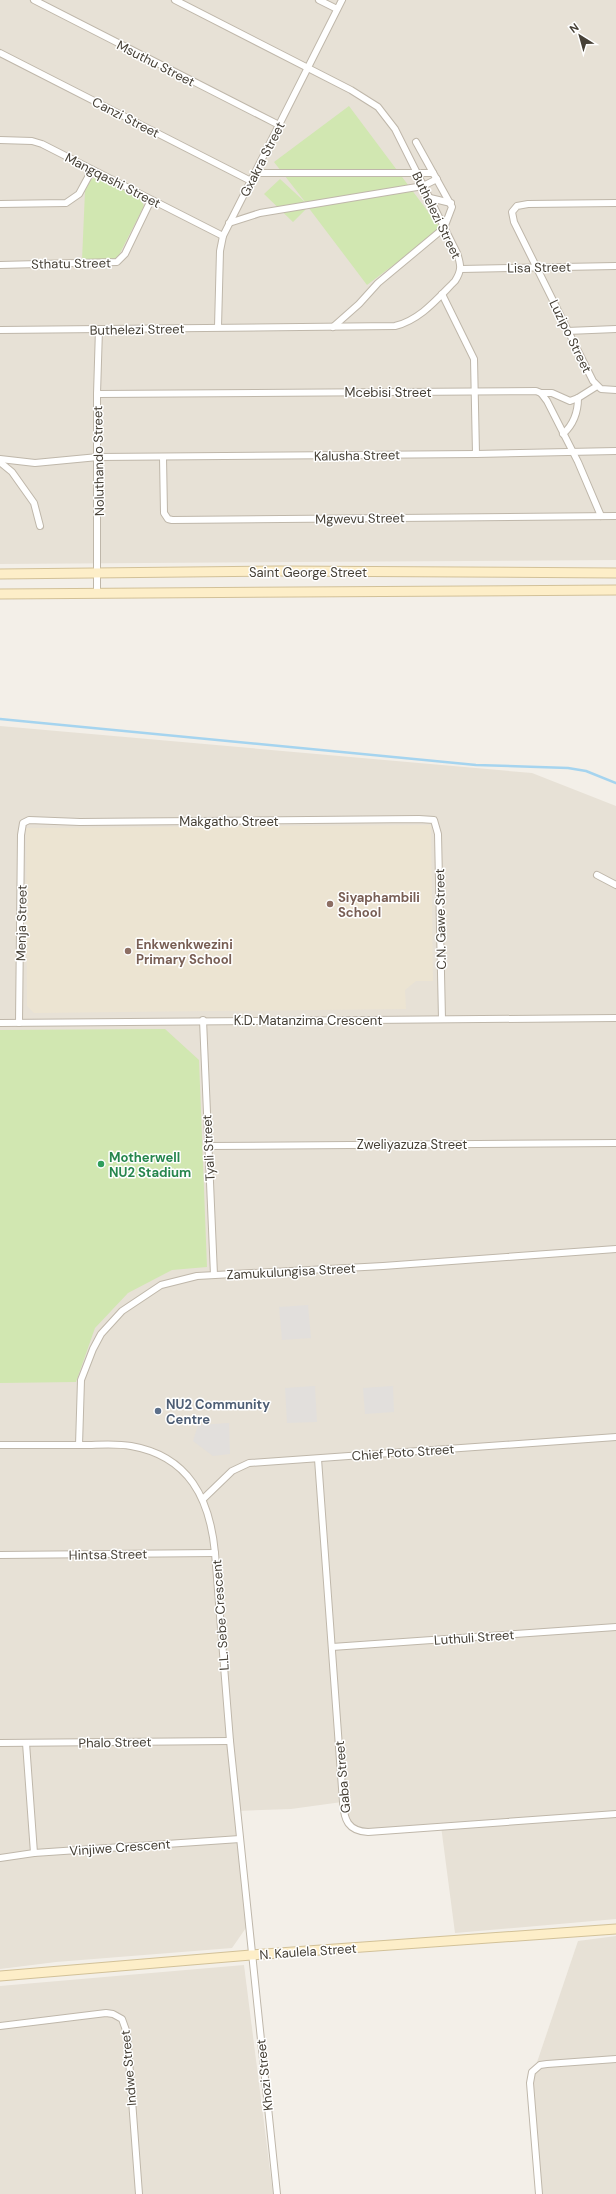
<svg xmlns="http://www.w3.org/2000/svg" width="616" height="2194" font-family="'DM Sans',sans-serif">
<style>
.residential{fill:#e7e1d6}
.education{fill:#ece4d2}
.green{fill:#d1e7b1}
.parking{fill:#e2dfdc}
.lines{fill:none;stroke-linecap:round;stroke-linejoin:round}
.stream{stroke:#a5d4ef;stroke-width:2.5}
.street-casing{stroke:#bfb7aa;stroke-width:8}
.secondary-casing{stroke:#d2c198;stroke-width:11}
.street{stroke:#fff;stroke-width:6}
.secondary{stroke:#fdeec8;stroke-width:9}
.education-dot{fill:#8d6e63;stroke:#fff;stroke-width:1.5}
.leisure-dot{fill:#2e9e5b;stroke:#fff;stroke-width:1.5}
.service-dot{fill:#5c6f8a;stroke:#fff;stroke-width:1.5}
.labels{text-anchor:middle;stroke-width:3;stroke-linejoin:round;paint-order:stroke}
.street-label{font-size:13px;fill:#464036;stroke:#fff}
.education-label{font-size:13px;font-weight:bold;fill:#785e54;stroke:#fff;text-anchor:start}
.leisure-label{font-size:13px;font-weight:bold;fill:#27864d;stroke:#fff;text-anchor:start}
.service-label{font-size:13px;font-weight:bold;fill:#4e5e75;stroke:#fff;text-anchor:start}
</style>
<rect width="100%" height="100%" fill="#f3efe8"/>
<g class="residential">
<polygon points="0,0 616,0 616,560 0,564"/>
<polygon points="0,726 532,773 616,806 616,1919 455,1933 441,1826 361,1832 351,1828 342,1802 291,1809 237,1811 248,1925 232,1948 56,1962 0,1969"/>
<polygon points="616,1936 616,2194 539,2194 530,2083 578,1941"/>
<polygon points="244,1965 273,2194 0,2194 0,1986"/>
</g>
<polygon class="education" points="431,825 433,981 416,981 405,990 406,1009 34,1013 27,1006 26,828"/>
<g class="green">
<polygon points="349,106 441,229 367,285 308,207 293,222 264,194 280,179 306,203 274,162"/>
<polygon points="97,177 141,199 144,206 117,259 82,260 85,191 91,179"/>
<polygon points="165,1029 199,1060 207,1267 172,1270 128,1293 95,1328 76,1382 0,1383 0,1030"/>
</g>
<g class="parking">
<polygon points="308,1305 311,1338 282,1340 279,1307"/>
<polygon points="315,1386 317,1422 287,1423 285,1388"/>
<polygon points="393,1386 394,1412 365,1414 363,1388"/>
<polygon points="229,1423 230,1454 213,1456 193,1441 198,1425"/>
</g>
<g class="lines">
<polyline class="stream" points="0,719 476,765 568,768 586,771 616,783"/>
<g class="street-casing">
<g id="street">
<polyline points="34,0 279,125"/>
<polyline points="319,0 337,9"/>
<polyline points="0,53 251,181"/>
<polyline points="0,140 32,141 42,144 223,236"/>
<polyline points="255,173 433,173"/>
<polyline points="430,198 451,203"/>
<polyline points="616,203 528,204 517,206 512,212 514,222 593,381 601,389 616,390"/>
<polyline points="0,204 66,203 79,194 92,170"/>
<polyline points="229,223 260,213 423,186 437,179"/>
<polyline points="0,265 117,262 125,254 151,200"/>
<polyline points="461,269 616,266"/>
<polyline points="442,294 474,359 476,454"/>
<polyline points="218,327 220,251 223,236 342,0"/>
<polyline points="333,327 359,304 378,283 444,228 452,207 416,142"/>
<path d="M0 330 395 326C420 320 437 299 455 281 462 270 461 265 457 253L395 129 378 107 351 90 175 0"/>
<polyline points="567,331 616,329"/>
<polyline points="541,393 552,393 570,401 578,398 597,386"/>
<polyline points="97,394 536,391 541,393 547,401 578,462 601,516"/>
<path d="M563 434C574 424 578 412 578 398"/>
<polyline points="163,457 164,513 168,519 172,520 616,516"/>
<polyline points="0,459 35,463 98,457 476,454 616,451"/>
<polyline points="0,462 12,472 34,503 40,526"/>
<polyline points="97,593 97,394 99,329"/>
<polyline points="597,875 616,885"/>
<polyline points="203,1020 214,1275"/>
<polyline points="0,1023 616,1018"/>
<polyline points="19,1023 21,835 23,823 29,820 80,822 419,819 434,820 438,834 442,1019"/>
<polyline points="208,1146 616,1143"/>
<path d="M0 1445C27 1445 55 1445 82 1445 98 1445 115 1443 131 1446 189 1456 210 1499 215 1553L230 1741 277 2194"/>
<polyline points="79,1445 81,1380 93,1349 101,1334 122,1311 161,1285 197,1276 383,1266 616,1249"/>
<path d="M318 1459 343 1802C344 1820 348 1831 368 1832L616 1814"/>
<polyline points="203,1499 232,1471 249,1463 616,1437"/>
<polyline points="0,1555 215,1553"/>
<polyline points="332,1647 616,1627"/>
<polyline points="0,1743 230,1741"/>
<polyline points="26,1743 34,1853"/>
<polyline points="0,1858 34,1853 240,1839"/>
<polyline points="0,2026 106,2013 113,2014 122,2019 127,2033 139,2194"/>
<polyline points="539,2194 530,2083 532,2072 540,2065 547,2064 616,2059"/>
</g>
</g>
<g class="secondary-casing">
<g id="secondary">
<polyline points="0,574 279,571 616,573"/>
<polyline points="0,594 616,590"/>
<polyline points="0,1976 251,1955 616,1929"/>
</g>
</g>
<use href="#street" class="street"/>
<use href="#secondary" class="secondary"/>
</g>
<g class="education-dot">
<circle cx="330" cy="904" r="4"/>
<circle cx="128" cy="951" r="4"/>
</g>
<circle class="leisure-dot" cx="101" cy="1164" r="4"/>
<circle class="service-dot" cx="158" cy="1411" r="4"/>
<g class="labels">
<g class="street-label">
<text transform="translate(156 63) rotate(27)" y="5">Msuthu Street</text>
<text transform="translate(126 117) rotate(27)" y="5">Canzi Street</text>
<text transform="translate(262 159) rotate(-63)" y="5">Gxakra Street</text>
<text transform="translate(113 180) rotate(27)" y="5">Mangqashi Street</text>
<text transform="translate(437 215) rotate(64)" y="5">Buthelezi Street</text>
<text transform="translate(71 263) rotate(-1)" y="5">Sthatu Street</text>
<text transform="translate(539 267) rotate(-1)" y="5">Lisa Street</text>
<text transform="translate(137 329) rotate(-1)" y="5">Buthelezi Street</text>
<text transform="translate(571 336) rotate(64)" y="5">Luzipo Street</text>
<text x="388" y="397">Mcebisi Street</text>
<text transform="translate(357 455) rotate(-1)" y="5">Kalusha Street</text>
<text transform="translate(98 461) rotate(-91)" y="5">Noluthando Street</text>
<text transform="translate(360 518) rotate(-1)" y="5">Mgwevu Street</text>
<text x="308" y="577">Saint George Street</text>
<text x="229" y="826">Makgatho Street</text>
<text transform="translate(440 919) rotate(-91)" y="5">C.N. Gawe Street</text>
<text transform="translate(21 923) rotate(-89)" y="5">Menja Street</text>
<text x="308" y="1025">K.D. Matanzima Crescent</text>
<text x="412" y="1149">Zweliyazuza Street</text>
<text transform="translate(208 1148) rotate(-93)" y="5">Tyali Street</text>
<text transform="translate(291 1271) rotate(-3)" y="5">Zamukulungisa Street</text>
<text transform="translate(403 1452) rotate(-4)" y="5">Chief Poto Street</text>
<text transform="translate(108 1554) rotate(-1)" y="5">Hintsa Street</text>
<text transform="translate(220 1615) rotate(-94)" y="5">L.L. Sebe Crescent</text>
<text transform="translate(474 1637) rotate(-4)" y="5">Luthuli Street</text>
<text transform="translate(115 1742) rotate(-1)" y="5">Phalo Street</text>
<text transform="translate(342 1777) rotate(-95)" y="5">Gaba Street</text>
<text transform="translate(120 1847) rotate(-4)" y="5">Vinjiwe Crescent</text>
<text transform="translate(308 1951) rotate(-4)" y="5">N. Kaulela Street</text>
<text transform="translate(128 2068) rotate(-95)" y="5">Indwe Street</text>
<text transform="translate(264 2075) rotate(-96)" y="5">Khozi Street</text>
</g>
<g class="education-label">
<text x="338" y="902">Siyaphambili<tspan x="338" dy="15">School</tspan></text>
<text x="136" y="949">Enkwenkwezini<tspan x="136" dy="15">Primary School</tspan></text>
</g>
<g class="leisure-label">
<text x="109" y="1162">Motherwell<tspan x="109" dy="15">NU2 Stadium</tspan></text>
</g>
<g class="service-label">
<text x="166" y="1409">NU2 Community<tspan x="166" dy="15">Centre</tspan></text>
</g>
</g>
<g transform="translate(580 36) rotate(323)" stroke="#ffffff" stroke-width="3" paint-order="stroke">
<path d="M0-3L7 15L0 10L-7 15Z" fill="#464036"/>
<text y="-6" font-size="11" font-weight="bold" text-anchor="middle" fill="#464036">N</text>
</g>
</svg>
